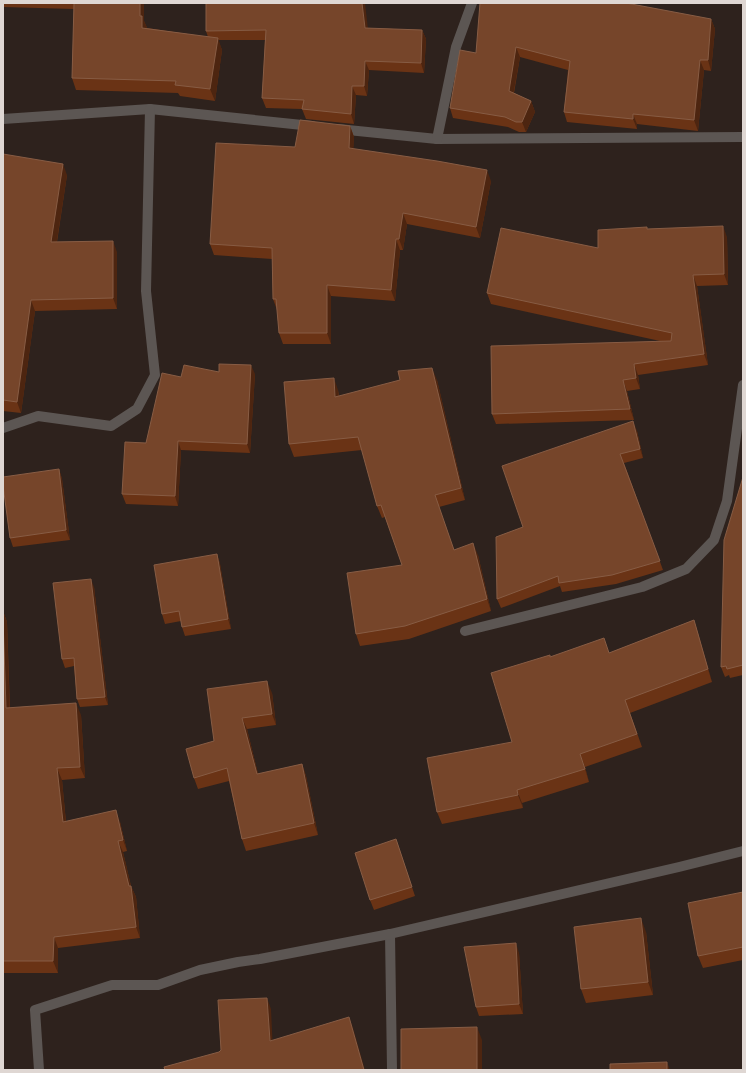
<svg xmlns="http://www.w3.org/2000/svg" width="746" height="1073" font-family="'IBM Plex Sans',sans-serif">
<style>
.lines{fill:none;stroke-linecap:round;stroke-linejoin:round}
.street{stroke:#5c5653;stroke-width:10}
.wall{fill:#6a3315}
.shaded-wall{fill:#4d2510}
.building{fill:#76452a;stroke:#875c44}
</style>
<rect width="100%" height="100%" fill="#2e221d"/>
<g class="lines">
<g class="street">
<polyline points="3,119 150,109 312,126"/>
<polyline points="338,129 437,139 743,137"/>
<polyline points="437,139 456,47 472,3"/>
<polyline points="3,428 38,416 111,426 137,409 155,375 146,291 150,109"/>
<polyline points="465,631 642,587 686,569 714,540 727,501 743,385"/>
<polyline points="390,934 392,1070"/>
<polyline points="39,1070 35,1010 112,985 158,985 200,970 238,962 260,959 390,934 679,867 743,851"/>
</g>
</g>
<g class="wall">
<polygon points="3,3 144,3 144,21 147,28 208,37 206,31 368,28 422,30 426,39 424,73 369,70 367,96 356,95 354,124 306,119 302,109 266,108 262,98 265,40 218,40 222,50 215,101 180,96 178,93 76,90 72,78 74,9 3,7"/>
<polygon points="711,19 715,29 711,71 704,70 698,131 637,124 637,129 567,122 564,112 568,70 520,57 514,93 531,101 535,112 526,132 519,132 508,127 453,118 450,108 476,53"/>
<polygon points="350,126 354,137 353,149 491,181 480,238 407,224 403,250 400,250 395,301 331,296 331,344 283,344 279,333 277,310 273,299 272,259 214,255 210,244 295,147"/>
<polygon points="3,154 67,175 57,242 117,252 117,309 35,311 21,413 3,411"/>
<polygon points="648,229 727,237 728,285 697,286 708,365 638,375 640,389 627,391 634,420 496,424 492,414 660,341 491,304 487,293"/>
<polygon points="219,372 255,374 250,453 181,450 178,506 126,504 122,494 146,443"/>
<polygon points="437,380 465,500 439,507 454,550 478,555 491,611 409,639 360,646 356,634 402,565 385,517 382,518 377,506 362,450 294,457 289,444 338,390 339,396"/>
<polygon points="637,431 643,458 624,463 663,570 616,584 562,592 560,586 501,608 497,599 523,527"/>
<polygon points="59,469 62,479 70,540 13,547 10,538"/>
<polygon points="743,477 743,675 730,678 729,675 725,677 721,667"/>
<polygon points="217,554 220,564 231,629 185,636 182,627 181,621 165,624 162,614"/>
<polygon points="94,587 108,705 80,707 77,699 74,666 65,668 62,659"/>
<polygon points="3,611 7,622 10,708 81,715 85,778 62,780 66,822 120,822 127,851 123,852 131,886 136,897 140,938 58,948 58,973 3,973"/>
<polygon points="694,620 698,633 712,682 630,713 642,747 585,767 589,782 522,803 523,808 442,824 437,812 512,742 550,657 609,653"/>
<polygon points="272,693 276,725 247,729 258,774 302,764 306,776 318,835 246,851 242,839 229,781 198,789 194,778 214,741"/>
<polygon points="396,839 415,896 374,910 370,900"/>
<polygon points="743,892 743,960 703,968 698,956"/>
<polygon points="646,932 653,995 586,1003 581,989"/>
<polygon points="519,953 523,1014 479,1016 476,1007"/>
</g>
<g class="shaded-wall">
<polygon points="140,3 144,3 144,21 147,27 146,39 142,28 140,16"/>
<polygon points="362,3 365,3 369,38 365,28"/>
<polygon points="711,19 715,29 711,71 708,60"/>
<polygon points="422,30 426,39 424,73 421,63"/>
<polygon points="218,38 222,50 215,101 210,89"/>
<polygon points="516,47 520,57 512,101 509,91"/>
<polygon points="700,60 704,70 698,131 694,120"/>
<polygon points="365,61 369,70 367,96 364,86"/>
<polygon points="352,86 356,95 354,124 351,114"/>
<polygon points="531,101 535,112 526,132 522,122"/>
<polygon points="633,114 637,124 637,129 633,119"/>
<polygon points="350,126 354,137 353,159 349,148"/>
<polygon points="63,164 67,175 55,253 51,242"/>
<polygon points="487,170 491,181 480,238 476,227"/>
<polygon points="403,213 407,224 403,250 399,239"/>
<polygon points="723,226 727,237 728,285 724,274"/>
<polygon points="396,239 400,250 395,301 391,290"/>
<polygon points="113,241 117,252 117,309 113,298"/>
<polygon points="693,275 697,286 708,365 704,354"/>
<polygon points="327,285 331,296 331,344 327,333"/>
<polygon points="31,300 35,311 21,413 17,402"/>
<polygon points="634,364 638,375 640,389 636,378"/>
<polygon points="251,365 255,374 250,453 247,444"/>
<polygon points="432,368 437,380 465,500 461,488"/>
<polygon points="334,378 338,390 340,410 335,397"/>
<polygon points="623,380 627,391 634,420 630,409"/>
<polygon points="633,421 637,431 643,458 640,449"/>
<polygon points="178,441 181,450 178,506 175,496"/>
<polygon points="59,469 62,479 70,540 66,530"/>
<polygon points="473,543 478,555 491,611 487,599"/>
<polygon points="217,554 220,564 231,629 228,619"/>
<polygon points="91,579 94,587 108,705 105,697"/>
<polygon points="3,611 7,622 10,720 6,708"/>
<polygon points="694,620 698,633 712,682 708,669"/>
<polygon points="267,681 272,693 276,725 272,714"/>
<polygon points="76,703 81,715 85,778 80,767"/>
<polygon points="242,718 247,729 261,786 257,774"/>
<polygon points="580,754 585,767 589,782 585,769"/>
<polygon points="302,764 306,776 318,835 314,823"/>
<polygon points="57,768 62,780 67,834 63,822"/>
<polygon points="517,790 522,803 523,808 518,795"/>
<polygon points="116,810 120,822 127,851 123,840"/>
<polygon points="118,841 123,852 132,891 131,886 136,897 140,938 136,927 129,886"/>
<polygon points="641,918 646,932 653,995 648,982"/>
<polygon points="54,937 58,948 58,973 53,961"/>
<polygon points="516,943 519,953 523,1014 519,1004"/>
<polygon points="267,998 271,1009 273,1052 270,1041"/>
<polygon points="349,1017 353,1028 365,1070 364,1070"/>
<polygon points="477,1027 482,1040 482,1070 477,1070"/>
<polygon points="667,1062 670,1070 667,1070"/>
</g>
<g class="building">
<polygon points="74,3 140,3 140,16 142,16 142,28 218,38 210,89 175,85 176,81 72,78"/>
<polygon points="206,3 362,3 365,28 422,30 421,63 365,61 364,86 352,86 351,114 302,109 304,100 262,98 266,30 206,31"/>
<polygon points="480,3 626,3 711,19 708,60 700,60 694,120 633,114 633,119 564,112 570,61 516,47 509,91 531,101 522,122 516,122 505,117 450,108 460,50 476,53"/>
<polygon points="300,120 350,126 349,148 437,161 487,170 476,227 403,213 399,239 396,239 391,290 327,285 327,333 279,333 276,299 273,299 272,248 210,244 216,143 295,147"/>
<polygon points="3,154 63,164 51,242 113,241 113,298 31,300 17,402 3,400"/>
<polygon points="723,226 724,274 693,275 704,354 634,364 636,378 623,380 630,409 492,414 491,346 671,341 672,333 487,293 501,228 598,248 598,230 647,227 647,229"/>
<polygon points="219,364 251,365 247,444 178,441 175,496 122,494 125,442 146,443 162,373 181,377 184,365 219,372"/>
<polygon points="432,368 461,488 435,495 454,550 473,543 487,599 405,626 356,634 347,573 402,565 381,505 377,506 358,437 289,444 284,382 334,378 335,397 400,380 398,371"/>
<polygon points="633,421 640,449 620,454 660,561 612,575 559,583 558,576 497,599 496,537 523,527 502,466"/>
<polygon points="59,469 66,530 10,538 3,485 3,477"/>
<polygon points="743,477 743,665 727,669 726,666 721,667 724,540"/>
<polygon points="217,554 228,619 182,627 179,611 162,614 154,565"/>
<polygon points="91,579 105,697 77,699 74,658 62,659 53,583"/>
<polygon points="3,619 6,708 76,703 80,767 57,768 63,822 116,810 123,840 118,841 129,886 131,886 136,927 54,937 53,961 3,961"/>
<polygon points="694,620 708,669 625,700 637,734 580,754 585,769 517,790 518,795 437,812 427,758 512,742 491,673 550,655 550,657 604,638 609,653"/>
<polygon points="267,681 272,714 242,718 257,774 302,764 314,823 242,839 227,768 194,778 186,749 214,741 207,689"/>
<polygon points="396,839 412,887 370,900 355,853"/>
<polygon points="743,892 743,947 698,956 688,903"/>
<polygon points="641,918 648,982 581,989 574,927"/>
<polygon points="516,943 519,1004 476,1007 464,947"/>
<polygon points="267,998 270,1041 349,1017 364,1070 165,1070 164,1067 219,1052 221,1050 218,1000"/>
<polygon points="477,1027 477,1070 401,1070 401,1029"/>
<polygon points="667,1062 667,1070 610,1070 610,1064"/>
</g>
<rect width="746" height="1073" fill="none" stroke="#dfd7d3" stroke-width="8"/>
</svg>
